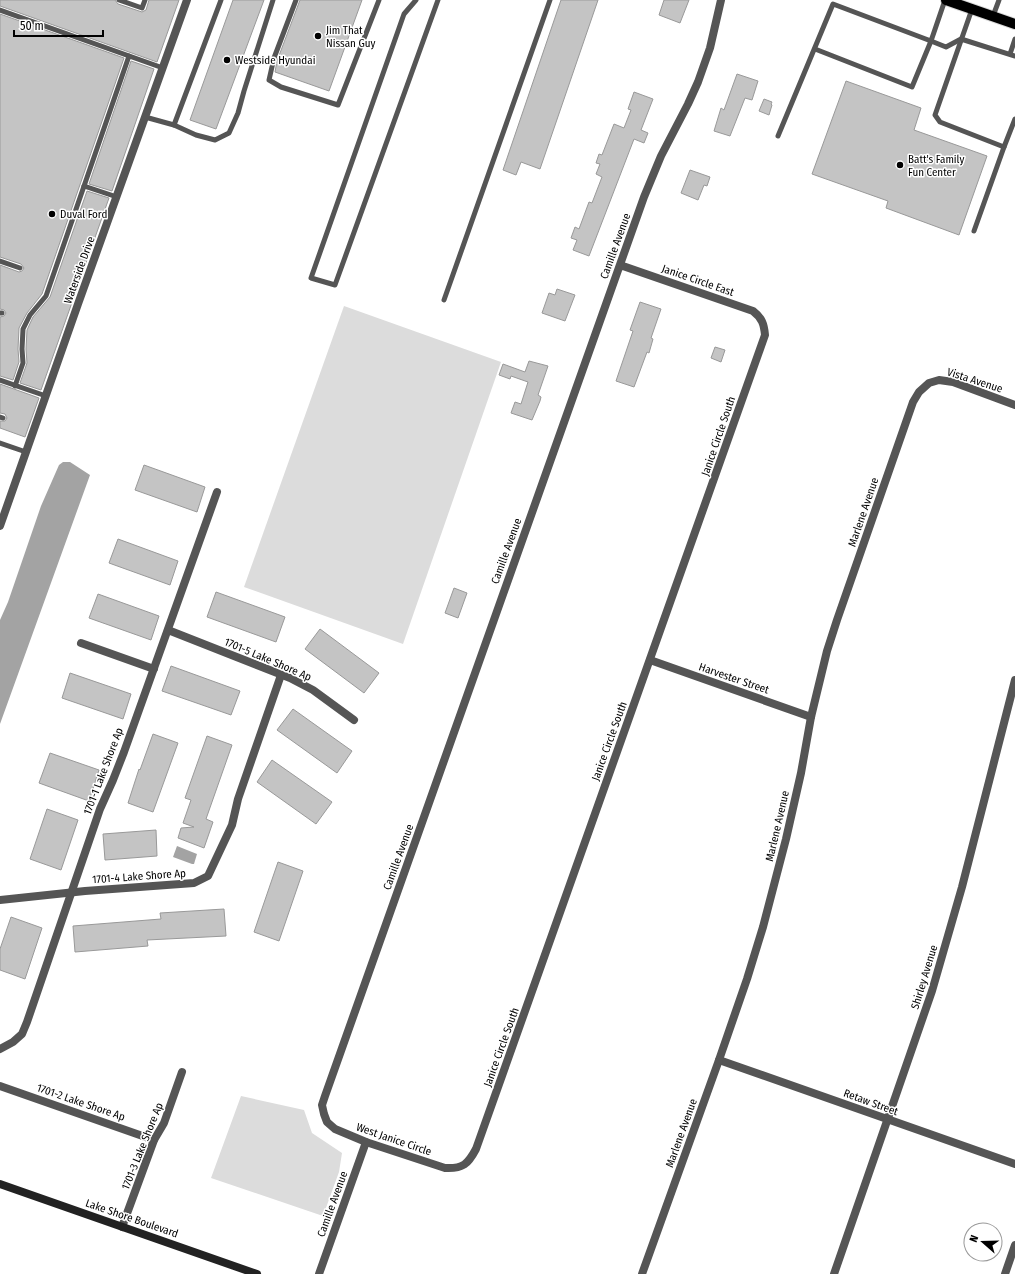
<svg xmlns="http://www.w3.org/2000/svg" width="1015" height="1274" font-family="'Fira Sans Condensed',sans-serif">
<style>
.green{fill:#dcdcdc}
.water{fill:#a3a3a3}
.building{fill:#c4c4c4;stroke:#999}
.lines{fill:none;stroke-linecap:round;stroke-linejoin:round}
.primary-casing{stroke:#dbdbdb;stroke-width:12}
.lane{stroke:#555;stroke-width:5}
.street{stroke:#555;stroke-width:8}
.secondary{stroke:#222;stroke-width:8}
.primary{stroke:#000;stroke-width:10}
.poi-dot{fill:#000;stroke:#fff;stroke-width:1.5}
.labels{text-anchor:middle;stroke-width:3;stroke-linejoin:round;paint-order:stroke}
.poi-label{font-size:11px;fill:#000;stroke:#fff;text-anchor:start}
.street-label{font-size:11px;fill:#000;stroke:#fff}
</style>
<rect width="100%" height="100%" fill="#fff"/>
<g class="green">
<polygon points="344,306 501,362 403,644 244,587"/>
<polygon points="241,1096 304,1110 312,1133 342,1153 339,1172 323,1216 211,1178"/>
</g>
<g class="water">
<polygon points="63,462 70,462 90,475 0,724 0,620 8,602 41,506 59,465"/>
<polygon points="177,846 197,854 194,864 192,864 173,857"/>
</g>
<g class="building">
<polygon points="0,0 115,0 118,4 142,12 146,10 149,0 179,0 157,62 0,6"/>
<polygon points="233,0 264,0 216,129 190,120"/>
<polygon points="300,0 362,0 329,91 275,72 277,61"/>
<polygon points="561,0 598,0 540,169 521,162 516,175 503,170"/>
<polygon points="664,0 689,0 680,23 659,15"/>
<polygon points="0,14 124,58 42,294 27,313 19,328 18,349 19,362 13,380 0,376 0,317 4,316 6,313 4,310 0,309 0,265 19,272 22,271 24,268 21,264 0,257"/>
<polygon points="131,61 154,69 112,191 89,184"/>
<polygon points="737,74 758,81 752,100 745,98 730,136 714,131 721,108 724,110"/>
<polygon points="846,81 921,108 914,130 987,156 959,235 886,208 888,201 812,174"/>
<polygon points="634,92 653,99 641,130 648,133 644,143 634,139 589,256 573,250 577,240 571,238 575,227 579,229 589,202 592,203 602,177 596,174 600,164 596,163 599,154 602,155 614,124 624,128 631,110 628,109"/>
<polygon points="764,99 772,102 771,104 772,105 769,115 759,111"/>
<polygon points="690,170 710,177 707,186 704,185 698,200 681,193"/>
<polygon points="87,191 109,198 41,390 20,383 27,363 26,349 27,330 33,317 50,297"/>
<polygon points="557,289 575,295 565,321 542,313 549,293 555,295"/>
<polygon points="640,302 661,309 651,338 653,339 649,353 647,352 634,387 616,381 633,331 630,330"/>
<polygon points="715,347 725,350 721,362 711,358"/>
<polygon points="529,361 548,366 538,395 541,397 540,401 532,420 511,413 515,402 521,404 528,382 511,376 510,379 499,375 503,364 525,372"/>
<polygon points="0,384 39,398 25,437 0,428 0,421 5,421 7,418 5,414 0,413"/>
<polygon points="144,465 205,487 197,512 135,490"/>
<polygon points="118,539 178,561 170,585 109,563"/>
<polygon points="454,588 467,593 458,618 445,613"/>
<polygon points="216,592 285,617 276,642 207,617"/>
<polygon points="98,594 159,616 151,640 89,618"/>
<polygon points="320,629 379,673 364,693 305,649"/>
<polygon points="171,666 240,691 231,715 162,691"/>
<polygon points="70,673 131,694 123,719 62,698"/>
<polygon points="293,709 352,751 337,773 277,730"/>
<polygon points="153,734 178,743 153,812 128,803 139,769 140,770"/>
<polygon points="207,736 232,745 206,819 213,822 204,848 178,838 181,828 194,827 183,823 191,800 185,798"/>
<polygon points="50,753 99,770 89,801 39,783"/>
<polygon points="272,760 332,802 316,824 257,782"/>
<polygon points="47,809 78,820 61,870 30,859"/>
<polygon points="156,830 157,856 105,860 103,834"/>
<polygon points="278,862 303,871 279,941 254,932"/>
<polygon points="224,909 226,936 147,940 148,946 75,952 73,926 161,919 160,913"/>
<polygon points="11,917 42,928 25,979 0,970 0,949"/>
</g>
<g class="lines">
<g class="primary-casing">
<polyline id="primary" points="946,0 1015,24"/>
</g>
<g class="lane">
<polyline points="119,0 142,8 145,0"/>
<polyline points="296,0 274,58 269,80 281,87 338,105 379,0"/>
<polyline points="416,0 404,14 311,278 335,285 438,0"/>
<polyline points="972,9 935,115 940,122 1004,147 1015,119"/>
<polyline points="0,10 163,68"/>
<polyline points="993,16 999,0"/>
<polyline points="815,49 912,87 931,41 946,47 961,39 1015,56"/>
<polyline points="1010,54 1015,39"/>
<polyline points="145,117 174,125 221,0"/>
<polyline points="174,125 196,135 215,140 229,133 238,113 244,91 273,0"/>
<polyline points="778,136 833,4 931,41 945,0"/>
<polyline points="84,186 117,197"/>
<polyline points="974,231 1004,147"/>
<polyline points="0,261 20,268"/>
<polyline points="444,300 550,0"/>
<polyline points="0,313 2,313"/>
<polyline points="0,380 46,396"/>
<polyline points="15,386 23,363 22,349 23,329 30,315 46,296 129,56"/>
<polyline points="0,417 3,418"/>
<polyline points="0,443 26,452"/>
</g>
<g class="street">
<path d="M620 265 753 311C762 318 764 324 765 335L476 1149C468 1164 463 1169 445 1168L366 1142 335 1129 327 1122 324 1114 322 1105 325 1096 644 197 661 156 688 104 698 82 710 48 721 0"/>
<polyline points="0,526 78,304 187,0"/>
<polyline points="168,630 290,678 313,690 354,720"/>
<polyline points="81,643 154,669"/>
<polyline points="650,660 811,717"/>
<polyline points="0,900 85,891 194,883 208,876 232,825 238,799 281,675"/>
<polyline points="0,1049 13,1042 22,1034 27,1022 100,809 113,780 124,752 217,492"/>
<polyline points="719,1060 1015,1164"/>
<polyline points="0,1086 154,1140"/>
<polyline points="122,1227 154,1140 164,1123 182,1072"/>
<polyline points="319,1274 366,1142"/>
<polyline points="642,1274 719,1060 747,979 763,927 786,839 801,773 811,717 827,651 837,620 913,402 919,392 929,383 939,380 953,382 1015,405"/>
<polyline points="834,1274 932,991 962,887 1015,680"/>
<polyline points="1005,1274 1015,1245"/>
</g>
<polyline class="secondary" points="0,1184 257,1274"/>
<use href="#primary" class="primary"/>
</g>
<g class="poi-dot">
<circle cx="318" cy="36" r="4"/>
<circle cx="227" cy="60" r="4"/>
<circle cx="900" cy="165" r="4"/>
<circle cx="52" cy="214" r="4"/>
</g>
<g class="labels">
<g class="poi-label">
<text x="326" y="34">Jim That<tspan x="326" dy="13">Nissan Guy</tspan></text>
<text x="235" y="64">Westside Hyundai</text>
<text x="908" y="163">Batt's Family<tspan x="908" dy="13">Fun Center</tspan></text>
<text x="60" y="218">Duval Ford</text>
</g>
<g class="street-label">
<text transform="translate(615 246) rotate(-70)" y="4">Camille Avenue</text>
<text transform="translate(79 270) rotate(-70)" y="4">Waterside Drive</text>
<text transform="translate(698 280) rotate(19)" y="4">Janice Circle East</text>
<text transform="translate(975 380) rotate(18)" y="4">Vista Avenue</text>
<text transform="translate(718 436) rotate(-71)" y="4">Janice Circle South</text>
<text transform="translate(863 512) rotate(-71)" y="4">Marlene Avenue</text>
<text transform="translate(506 551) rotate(-70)" y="4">Camille Avenue</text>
<text transform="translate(268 659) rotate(23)" y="4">1701-5 Lake Shore Ap</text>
<text transform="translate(734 678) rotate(19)" y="4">Harvester Street</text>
<text transform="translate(609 741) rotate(-70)" y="4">Janice Circle South</text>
<text transform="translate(103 771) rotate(-69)" y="4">1701-1 Lake Shore Ap</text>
<text transform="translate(777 826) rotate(-77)" y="4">Marlene Avenue</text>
<text transform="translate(398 857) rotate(-70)" y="4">Camille Avenue</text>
<text transform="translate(139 876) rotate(-4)" y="4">1701-4 Lake Shore Ap</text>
<text transform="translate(924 977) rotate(-73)" y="4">Shirley Avenue</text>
<text transform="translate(501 1047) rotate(-70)" y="4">Janice Circle South</text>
<text transform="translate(81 1102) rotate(19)" y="4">1701-2 Lake Shore Ap</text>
<text transform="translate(871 1102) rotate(20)" y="4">Retaw Street</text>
<text transform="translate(681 1133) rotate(-70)" y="4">Marlene Avenue</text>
<text transform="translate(394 1139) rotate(19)" y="4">West Janice Circle</text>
<text transform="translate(142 1146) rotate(-68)" y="4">1701-3 Lake Shore Ap</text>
<text transform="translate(332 1204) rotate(-70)" y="4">Camille Avenue</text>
<text transform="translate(132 1218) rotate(19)" y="4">Lake Shore Boulevard</text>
</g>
</g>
<g transform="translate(983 1242) rotate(290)"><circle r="19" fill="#ffffff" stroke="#999999"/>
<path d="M0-3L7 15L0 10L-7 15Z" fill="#000000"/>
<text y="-6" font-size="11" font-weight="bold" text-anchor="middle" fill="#000000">N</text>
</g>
<path d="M14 30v6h89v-6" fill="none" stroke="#000000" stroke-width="2"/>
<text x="20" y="30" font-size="12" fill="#000000" stroke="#ffffff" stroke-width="3" paint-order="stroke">50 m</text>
</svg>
